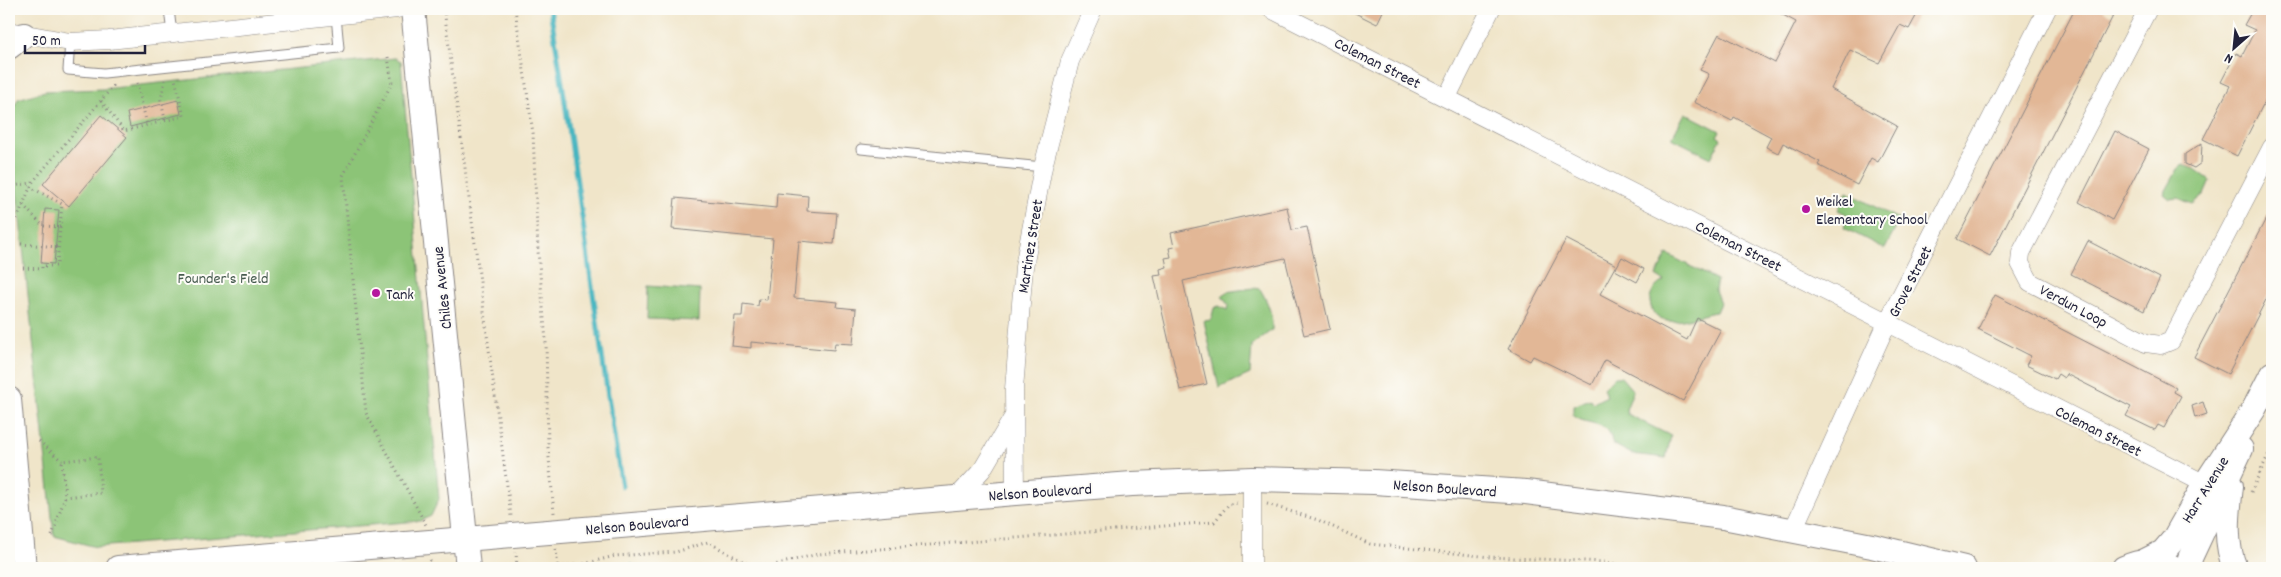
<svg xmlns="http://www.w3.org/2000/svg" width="2281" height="577" font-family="Dekko,sans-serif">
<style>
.green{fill:#8cc477;stroke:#577359}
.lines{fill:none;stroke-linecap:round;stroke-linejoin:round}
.stream{stroke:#46b5c0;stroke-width:5}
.building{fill:#e2b796}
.lane-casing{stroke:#898482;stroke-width:11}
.street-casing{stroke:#898482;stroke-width:19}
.secondary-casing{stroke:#898482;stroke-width:26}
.path{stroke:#898482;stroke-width:3;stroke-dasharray:1 4;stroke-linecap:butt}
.lane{stroke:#fff;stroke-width:9}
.street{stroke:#fff;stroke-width:18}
.secondary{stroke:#fff;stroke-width:24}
.poi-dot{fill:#b5179e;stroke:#fdfcf7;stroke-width:2}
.labels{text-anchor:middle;stroke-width:4;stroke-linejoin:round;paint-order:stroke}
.street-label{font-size:16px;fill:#22223b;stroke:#fdfcf7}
.poi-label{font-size:16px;fill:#22223b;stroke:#fdfcf7;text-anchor:start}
.park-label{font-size:16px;fill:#475b50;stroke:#fdfcf7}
</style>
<rect width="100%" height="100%" fill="#fdfcf7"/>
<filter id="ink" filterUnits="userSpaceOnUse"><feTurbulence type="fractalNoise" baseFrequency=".02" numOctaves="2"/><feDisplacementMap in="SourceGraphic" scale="10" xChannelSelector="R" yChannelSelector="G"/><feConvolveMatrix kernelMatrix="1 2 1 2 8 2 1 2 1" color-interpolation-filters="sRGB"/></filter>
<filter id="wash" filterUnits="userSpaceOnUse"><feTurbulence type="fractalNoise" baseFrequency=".0096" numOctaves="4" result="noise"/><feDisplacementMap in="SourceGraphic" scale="20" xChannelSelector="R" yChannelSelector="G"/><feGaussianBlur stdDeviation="1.12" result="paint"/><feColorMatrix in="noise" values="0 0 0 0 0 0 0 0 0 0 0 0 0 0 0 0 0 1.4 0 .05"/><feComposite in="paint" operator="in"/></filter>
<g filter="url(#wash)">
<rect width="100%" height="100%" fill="#f0e5c9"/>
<g class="green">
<polygon points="395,58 401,61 439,499 431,516 420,521 96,547 54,536 9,118 18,99 45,91 103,89"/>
<polygon points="1685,113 1720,131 1717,136 1721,139 1711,158 1672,138"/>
<polygon points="2183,165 2195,169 2210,180 2204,194 2192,204 2178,198 2170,199 2164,194 2178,169"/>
<polygon points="1847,192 1900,220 1885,249 1844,228 1848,215 1838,210"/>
<path d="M1667 254 1717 280 1715 290 1720 303 1716 312C1696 314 1655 337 1650 302 1649 293 1656 285 1664 281L1656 276Z"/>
<polygon points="648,286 700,290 699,321 647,319"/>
<path d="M1253 288 1260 289C1268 302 1273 315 1272 330L1252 345 1250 374 1219 388 1204 321 1211 320 1214 308 1219 306 1227 310 1228 305 1222 296 1226 292Z"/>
<path d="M1614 377H1621L1633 391 1626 410 1627 414 1671 436 1666 458 1632 454 1613 444C1611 440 1611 435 1609 432 1601 421 1581 424 1573 415V406L1590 399 1593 403 1607 396 1603 388Z"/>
</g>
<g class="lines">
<g class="stream">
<path d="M550 9C577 167 596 327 622 486"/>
<polyline points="631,566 631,568"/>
</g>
</g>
<g id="blocks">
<g class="building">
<polygon points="1347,9 1384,9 1377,24"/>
<polygon points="1772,9 1920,9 1909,29 1900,25 1879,63 1850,50 1831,89 1897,126 1878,162 1871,158 1857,185 1818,165 1820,162 1783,143 1778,153 1766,147 1771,137 1734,117 1732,121 1694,102 1709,74 1700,70 1719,34 1775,63 1796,22"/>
<polygon points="2075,9 2100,9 2113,16 1990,256 1957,239"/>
<polygon points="2253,9 2272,9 2272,87 2237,156 2203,139 2230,86 2221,82 2236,53 2242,56 2255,30 2244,25"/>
<polygon points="178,100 181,114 130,127 127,113"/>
<polygon points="101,115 127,137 69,206 43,184"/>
<polygon points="2115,131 2149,149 2112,220 2079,202"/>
<polygon points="2202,143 2201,163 2194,168 2185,164 2185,154"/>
<polygon points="777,193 808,196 807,211 837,213 834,244 799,241 794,298 838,302 837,307 856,309 853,344 835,343 834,350 751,342 751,348 732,346 735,316 742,316 743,304 758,306 759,299 767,300 773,239 672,229 675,198 776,208"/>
<polygon points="1287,207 1292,230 1307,227 1330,329 1304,335 1285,258 1183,281 1207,384 1180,390 1154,276 1161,275 1160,269 1167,267 1165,258 1171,257 1169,248 1174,247 1171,233"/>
<polygon points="2272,207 2272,288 2228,374 2194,357"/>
<polygon points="45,209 59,210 54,264 41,263"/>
<polygon points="1566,239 1616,265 1600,294 1687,340 1697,318 1721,330 1683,401 1605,360 1592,385 1533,356 1530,361 1508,349"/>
<polygon points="2088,241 2160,278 2144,311 2071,274"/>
<polygon points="1622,257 1644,269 1637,282 1615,270"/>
<polygon points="1995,295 2176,388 2174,392 2181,396 2164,428 2158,425 2155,430 2126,416 2131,407 2066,374 2064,378 2058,374 2055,379 2026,365 2031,356 1978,329"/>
<polygon points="2203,402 2207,414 2195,418 2192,406"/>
</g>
</g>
</g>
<g filter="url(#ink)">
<use href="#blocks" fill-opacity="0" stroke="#898482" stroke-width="1"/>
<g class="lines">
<g class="lane-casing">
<g id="lane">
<polyline points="169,9 172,34"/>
<polyline points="70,42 68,70 104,73 339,48 336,16"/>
<polyline points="861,149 1043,167"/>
</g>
</g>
<g class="street-casing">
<g id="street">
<polyline points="1271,9 2205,484"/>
<polyline points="2148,9 2021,253 2020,263 2030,282 2146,343 2161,345 2171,341 2272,147"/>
<polyline points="9,31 70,42 109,40 397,9"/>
<polyline points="1447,97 1491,9"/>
<polyline points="1015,493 1014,389 1024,267 1043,167 1070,61 1093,9"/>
<polyline points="957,497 982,470 1012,419"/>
<polyline points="1793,530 1888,321 2047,9"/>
<polyline points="1252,568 1252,479"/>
</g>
</g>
<g class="secondary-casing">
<g id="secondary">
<polyline points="413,9 468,568"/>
<polyline points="9,47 24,35"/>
<polyline points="9,399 24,568"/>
<path d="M2231 486C2228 514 2224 542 2235 568"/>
<polyline points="2145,561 2163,552 2174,539 2205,484 2254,409 2272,374"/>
<polyline points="118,568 1015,493 1132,484 1252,479 1374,482 1526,492 1723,517 1872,546 1964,568"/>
<path d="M2124 568C2140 560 2158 559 2174 568"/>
<polyline points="2189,568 2190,558 2241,449"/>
</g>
</g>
<g class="path">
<polyline points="444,9 511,516"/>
<polyline points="515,9 533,133 538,251 546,341 548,447 554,513"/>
<polyline points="388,57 392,83 343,176 366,413 426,525"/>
<polyline points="137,83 147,125"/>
<polyline points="101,101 124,131 184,116 175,79"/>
<polyline points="165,120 161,100 165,80"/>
<polyline points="13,186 31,183"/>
<polyline points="23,205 43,226 60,227"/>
<polyline points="17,219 32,183 114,85"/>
<polyline points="21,244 58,247"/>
<polyline points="23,268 42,269 42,266 57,266 62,204 30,187"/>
<polyline points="39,441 62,461"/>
<polyline points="2251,492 2272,447"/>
<polyline points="1267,504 1318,520 1370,544 1490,557 1606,562 1637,568"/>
<polyline points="52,536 65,497 62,461 98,457 101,493 65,497"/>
<polyline points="556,549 558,568"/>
<polyline points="430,560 435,568"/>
<polyline points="491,568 492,568"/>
<polyline points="513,568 517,568 516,552"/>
<polyline points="517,568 541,568"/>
<polyline points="549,568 583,564 615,556 676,552 708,542 755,568"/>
<polyline points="762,568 818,554 1214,522 1229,504 1238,503"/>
</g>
<use href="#lane" class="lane"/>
<use href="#street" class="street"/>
<use href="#secondary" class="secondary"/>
</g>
</g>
<g class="poi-dot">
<circle cx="1806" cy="209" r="5"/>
<circle cx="376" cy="293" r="5"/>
</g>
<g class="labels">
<g class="street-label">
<text transform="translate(1378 62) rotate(27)" y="6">Coleman Street</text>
<text transform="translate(1739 245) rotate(27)" y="6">Coleman Street</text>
<text transform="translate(1029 246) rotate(-81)" y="6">Martinez Street</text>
<text transform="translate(1909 281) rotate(-63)" y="6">Grove Street</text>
<text transform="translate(441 288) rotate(-96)" y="6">Chiles Avenue</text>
<text transform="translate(2074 305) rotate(28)" y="6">Verdun Loop</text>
<text transform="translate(2099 430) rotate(27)" y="6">Coleman Street</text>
<text transform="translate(1445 487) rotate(4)" y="6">Nelson Boulevard</text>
<text transform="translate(2204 489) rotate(-58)" y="6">Harr Avenue</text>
<text transform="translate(1040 491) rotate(-4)" y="6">Nelson Boulevard</text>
<text transform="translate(637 524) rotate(-5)" y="6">Nelson Boulevard</text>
</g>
<g class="poi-label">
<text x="1816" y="206">Weikel<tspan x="1816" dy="18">Elementary School</tspan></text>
<text x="386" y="299">Tank</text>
</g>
<g class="park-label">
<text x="223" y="283">Founder's Field</text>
</g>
</g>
<rect width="2281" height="577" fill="none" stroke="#fdfcf7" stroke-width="30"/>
<g transform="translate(2234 48) rotate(207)" stroke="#fdfcf7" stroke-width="4" paint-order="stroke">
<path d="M0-4L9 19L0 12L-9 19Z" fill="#22223b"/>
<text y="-8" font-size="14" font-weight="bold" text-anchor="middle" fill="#22223b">N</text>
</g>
<path d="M25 45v8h120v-8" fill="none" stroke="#22223b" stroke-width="2.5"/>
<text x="32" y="45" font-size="15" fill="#22223b" stroke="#fdfcf7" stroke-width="4" paint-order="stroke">50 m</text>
</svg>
